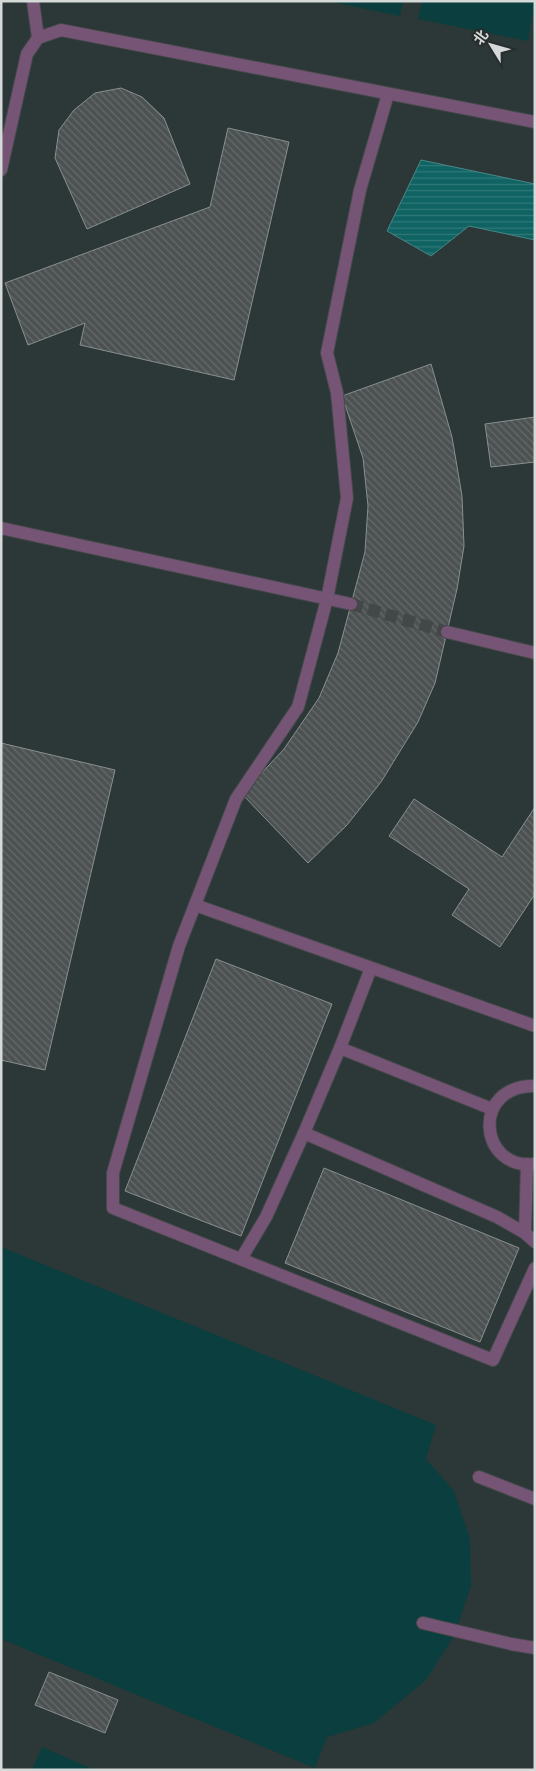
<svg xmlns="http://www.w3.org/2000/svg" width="536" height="1771" font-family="Montserrat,'Noto Sans SC',sans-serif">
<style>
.built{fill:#2b3837}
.pitch{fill:#0b3e3e}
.water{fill:url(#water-rules);stroke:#4a8686}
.building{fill:url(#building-back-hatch);stroke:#898f8f}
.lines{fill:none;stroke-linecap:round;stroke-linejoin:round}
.minor-tunnel{stroke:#424747;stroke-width:12;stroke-dasharray:12 6;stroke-linecap:butt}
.minor-casing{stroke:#444948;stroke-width:14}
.minor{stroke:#765476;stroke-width:12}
</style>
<defs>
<pattern id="water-rules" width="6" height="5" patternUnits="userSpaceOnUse" patternTransform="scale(1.25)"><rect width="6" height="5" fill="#0f6363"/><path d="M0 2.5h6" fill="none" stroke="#317979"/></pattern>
<pattern id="building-back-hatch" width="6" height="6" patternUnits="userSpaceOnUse" patternTransform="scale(1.25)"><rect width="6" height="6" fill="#4c5151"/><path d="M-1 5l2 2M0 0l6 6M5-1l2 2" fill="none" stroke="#656969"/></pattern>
</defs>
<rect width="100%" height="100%" fill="#282d2d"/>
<rect class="built" x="1" y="1" width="534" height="1769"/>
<g class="pitch">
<polygon points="327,1 403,1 400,16"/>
<polygon points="422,1 535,1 528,41 418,19"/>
<polygon points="1,1247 436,1425 426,1459 454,1491 470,1539 471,1586 454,1636 426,1680 374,1723 327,1737 315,1768 1,1639"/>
<polygon points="42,1747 95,1770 32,1770"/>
</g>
<polygon class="water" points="421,160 535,184 535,240 469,226 431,256 387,231"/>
<g class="building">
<polygon points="121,88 142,97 164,118 190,184 87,229 55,158 59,130 74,110 95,93"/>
<polygon points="228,128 289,142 234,380 80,345 85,323 28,345 5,283 210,207"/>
<polygon points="431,364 452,437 462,496 464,546 457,589 435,683 418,722 381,782 347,825 308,863 242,794 284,749 319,698 338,653 365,552 368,506 363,458 342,396"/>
<polygon points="535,417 535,462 491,467 485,424"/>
<polygon points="1,743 115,770 45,1070 1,1060"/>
<polygon points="414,799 502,857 535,807 535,894 500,947 452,915 469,889 389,836"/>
<polygon points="216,959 332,1004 241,1236 125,1191"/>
<polygon points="324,1168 519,1248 480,1342 285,1263"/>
<polygon points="49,1672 118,1700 105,1733 35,1705"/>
</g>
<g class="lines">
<polyline class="minor-tunnel" points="351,604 447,632"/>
<g class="minor-casing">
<g id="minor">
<polyline points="33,1 38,38"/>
<polyline points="388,94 360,190 327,353 337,393 347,498 327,599 298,707 236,799 179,946 113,1173 113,1208 493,1360 535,1268"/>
<polyline points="1,170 27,54 38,38 61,30 535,122"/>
<polyline points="1,528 351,604"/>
<polyline points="447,632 535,653"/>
<polyline points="195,905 535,1026"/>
<polyline points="340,1048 371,968"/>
<path d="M535 1086C470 1085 479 1171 535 1164"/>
<polyline points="304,1133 340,1048 492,1109"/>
<polyline points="525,1233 527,1164"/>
<polyline points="241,1259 266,1217 304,1133 497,1217 525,1233 535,1242"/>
<polyline points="479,1477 535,1499"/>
<polyline points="423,1623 511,1644 535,1648"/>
</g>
</g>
<use href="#minor" class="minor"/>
</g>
<rect width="536" height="1771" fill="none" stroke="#d5d9d8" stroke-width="5"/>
<g transform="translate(491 45) rotate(307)" stroke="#282d2d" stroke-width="4" paint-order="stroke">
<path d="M0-4L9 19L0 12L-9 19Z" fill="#d5d9d8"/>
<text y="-8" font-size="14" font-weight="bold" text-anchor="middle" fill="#d5d9d8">北</text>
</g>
</svg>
